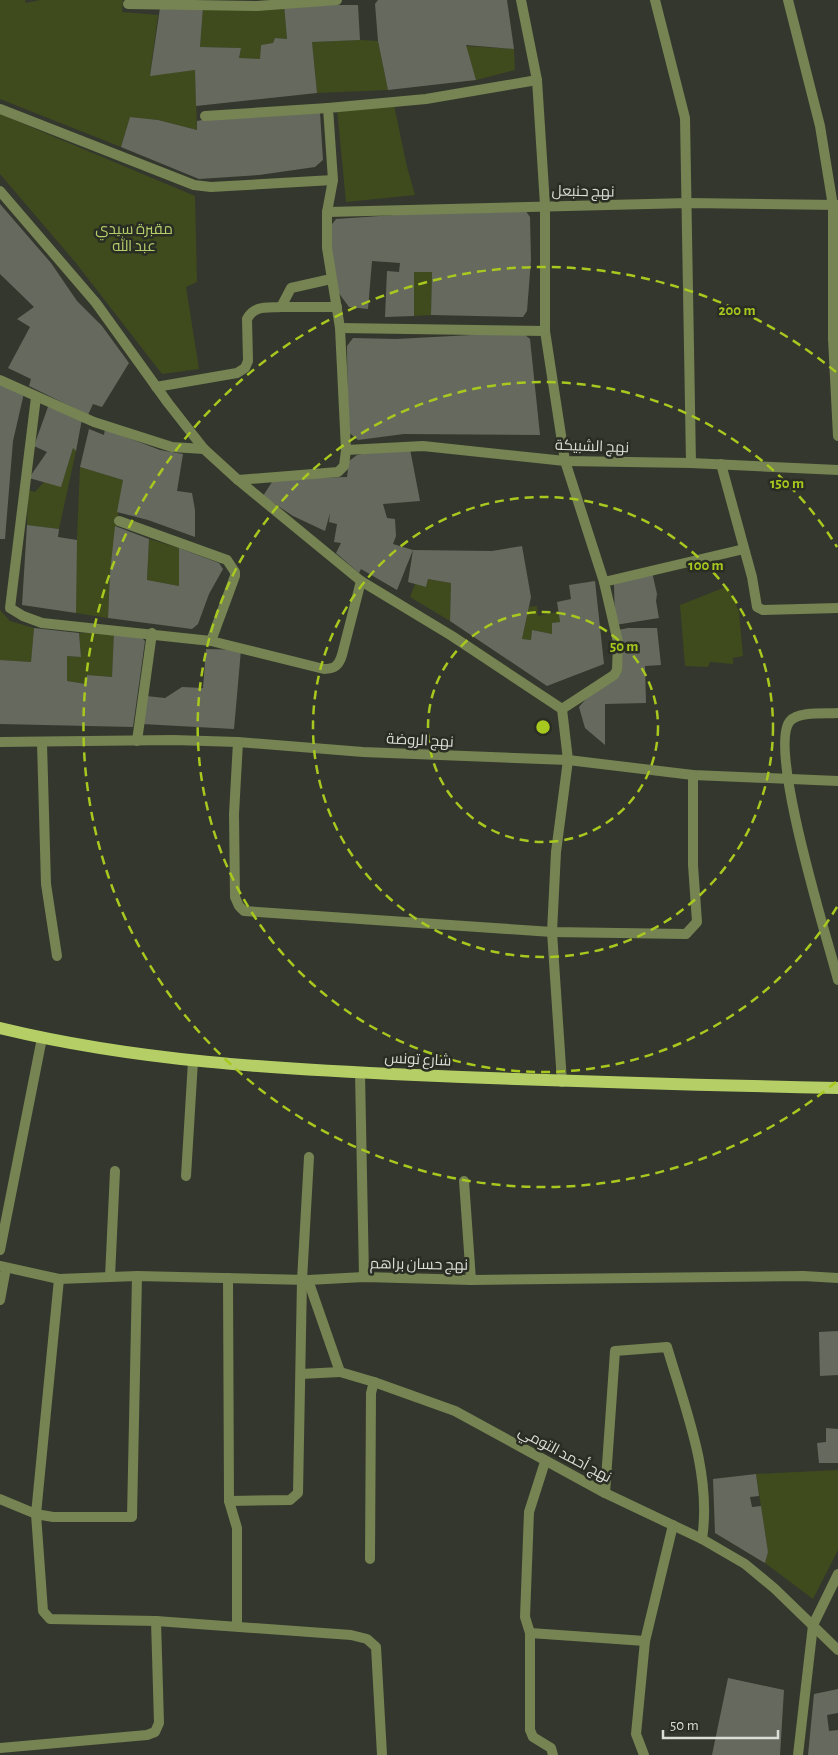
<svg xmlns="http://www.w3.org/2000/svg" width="838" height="1755" font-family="'Alegreya Sans',Cairo,sans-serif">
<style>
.green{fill:#3f4b1d}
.building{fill:#666a5e}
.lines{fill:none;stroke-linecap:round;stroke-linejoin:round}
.minor{stroke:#768352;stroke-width:10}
.primary{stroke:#b5cf66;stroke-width:12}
.ring{fill:none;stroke:#a7c81f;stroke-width:2.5;stroke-dasharray:9 6}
.labels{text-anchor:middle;stroke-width:5;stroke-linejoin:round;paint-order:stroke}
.street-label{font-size:15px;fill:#dbddd7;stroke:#2a2d23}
.park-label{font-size:15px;fill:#b5ce6b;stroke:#2a2d23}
.centre{fill:#a7c81f;stroke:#2a2d23;stroke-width:2.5}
.ring-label{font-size:15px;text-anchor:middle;font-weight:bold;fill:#a7c81f;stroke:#2a2d23;stroke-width:5;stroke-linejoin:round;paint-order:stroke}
</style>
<rect width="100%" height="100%" fill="#34372d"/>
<g class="green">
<polygon points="0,0 25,0 26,3 40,0 123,0 122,12 158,15 150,75 195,70 197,130 158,120 130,117 121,147 0,99"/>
<polygon points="284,5 287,39 275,38 273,43 261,45 260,59 239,58 241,48 200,47 203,7"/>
<polygon points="360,40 378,41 388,90 317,93 312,42"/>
<polygon points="466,46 514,49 515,70 476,80"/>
<polygon points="394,105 407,167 415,195 346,202 337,109"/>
<polygon points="0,114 195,196 197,282 186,287 199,369 162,374 76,263 0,174"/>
<polygon points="414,272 432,272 431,315 414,316"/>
<polygon points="73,448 76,451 59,529 27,525 28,490 35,492 44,482 61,486"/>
<polygon points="80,467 123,480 110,573 108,618 76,613 76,562"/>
<polygon points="149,539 179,548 179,586 147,580"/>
<polygon points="428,579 451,583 450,621 410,597 415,584 426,587"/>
<polygon points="728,586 739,612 743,656 733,658 733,664 710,662 708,667 685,666 680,605"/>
<polygon points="537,606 538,616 558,612 560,622 552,623 552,634 532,630 531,640 522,639 529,607"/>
<polygon points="0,610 10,621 34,628 31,662 0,660"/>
<polygon points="114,632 112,677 87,675 86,684 67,681 67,656 81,657 79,633"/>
<polygon points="838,1470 838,1550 813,1599 765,1563 768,1552 756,1474"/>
</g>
<g class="building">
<polygon points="378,0 507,0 514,49 466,45 476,80 388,90 378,41 375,4"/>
<polygon points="284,5 358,5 360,40 312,42 317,93 196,106 195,70 150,76 160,8 203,7 200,47 241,48 239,58 260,59 261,45 273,43 275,38 287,39"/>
<polygon points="320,113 323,160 315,167 259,175 199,179 121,147 130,117 158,120 197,130 197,121 222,116"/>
<polygon points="0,204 51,263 77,301 102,326 129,363 102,407 93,404 88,415 29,386 31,379 8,368 30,327 17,319 34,307 0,274"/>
<polygon points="525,210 530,217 531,260 527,311 523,317 431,315 432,272 414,272 414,316 385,317 387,271 399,272 400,263 372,261 368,309 349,307 333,285 329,228 336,219 438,212"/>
<polygon points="490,334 525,335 530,339 540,435 404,434 358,440 348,432 347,346 353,338 396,339"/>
<polygon points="0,385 24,393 13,441 5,539 0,539"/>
<polygon points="49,404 82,419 76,451 73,448 61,487 29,478 47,452 34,446"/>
<polygon points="89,429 104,435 105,429 160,450 183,454 177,491 192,493 195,510 195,537 148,520 117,512 123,480 80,467"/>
<polygon points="410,449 420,501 383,504 387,518 395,519 396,536 393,544 413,550 492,551 522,546 531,597 522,639 531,640 532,630 552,634 552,623 560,622 557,602 571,599 569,585 595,581 604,664 547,686 450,621 451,583 428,579 426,587 408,582 413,550 397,590 361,569 359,573 336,553 341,543 334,542 337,524 329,522 330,513 325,531 293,516 263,496 274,479 347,477 349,461 357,455 382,450"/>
<polygon points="27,525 59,529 58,537 77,540 76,613 22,605"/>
<polygon points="115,526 149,539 147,580 179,586 179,548 219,563 223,569 209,594 198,624 192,629 108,618 110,573"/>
<polygon points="652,572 657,594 656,601 659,618 615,625 614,584"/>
<polygon points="34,628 79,633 81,657 67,656 67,681 86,684 87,675 112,677 114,632 141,637 145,641 133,727 0,724 0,660 31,662"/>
<polygon points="628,628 657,628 661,665 645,666 646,703 605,704 605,745 585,728 579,707 591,693 615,679 622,671 618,630"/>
<polygon points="206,649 241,650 234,729 142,724 146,696 165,698 182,687 203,688"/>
<polygon points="838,1331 838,1375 820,1376 819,1332"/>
<polygon points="826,1428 838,1429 838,1463 819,1463 817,1443 826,1442"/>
<polygon points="756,1474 759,1496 750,1497 752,1507 761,1506 768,1552 765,1563 715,1533 713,1479"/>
<polygon points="728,1678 784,1690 780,1755 712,1755"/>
<polygon points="838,1689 838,1713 827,1715 829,1731 838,1730 838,1755 808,1755 814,1694"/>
</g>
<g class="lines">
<g class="minor">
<polyline points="521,0 537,80 545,205 545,331 565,461 604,582 618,642 617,670 614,675 562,709"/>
<polyline points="655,0 685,118 691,463"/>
<polyline points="788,0 820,126 833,206 833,339 838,436"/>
<polyline points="128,4 257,6 337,0"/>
<polyline points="0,109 194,185 211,187 333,180"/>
<polyline points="205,116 328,108"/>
<polyline points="0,191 96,303 168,403 204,449 238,480 361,581 452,636 562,709 568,760 556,852 552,932 562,1082"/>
<polyline points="327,212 688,203 838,205"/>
<polyline points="331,279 291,288 281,307 337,307"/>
<polyline points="340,328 545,331"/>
<polyline points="0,380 94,422 172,447 204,449"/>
<path d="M156 387 237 373 245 368 248 361 247 319C254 305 267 308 281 307"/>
<polyline points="36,397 10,608 23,616 42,623 211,641 235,576 235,572 227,560 119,521"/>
<polyline points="346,450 423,446 565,461 691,463 838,470"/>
<polyline points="721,464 752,577 757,607 763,610 838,608"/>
<polyline points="238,480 338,472 344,466 346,450 340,328 327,248 327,212 333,180 328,108 426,99 537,80"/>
<polyline points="604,582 744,549"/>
<path d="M211 641 324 669C335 669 339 665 342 655L361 581"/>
<path d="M838 713C826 714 799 711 790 721 767 747 828 941 838 980"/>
<polyline points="137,741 152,633"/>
<polyline points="0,742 173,740 238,742 363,752 568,760 693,775 838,781"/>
<polyline points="238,742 234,814 235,897 239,906 244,911 552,932 686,934 697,922 693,865 693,775"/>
<polyline points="42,743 46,884 57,956"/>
<polyline points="360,1073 364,1277"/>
<polyline points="186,1176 193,1061"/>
<polyline points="464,1181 471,1280"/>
<polyline points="0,1250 42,1038"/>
<polyline points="0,1266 59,1279 137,1276 308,1280 364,1277 471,1280 803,1276 838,1278"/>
<polyline points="137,1276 132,1517 53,1517 36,1514 43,1611 50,1619 156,1621 351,1635 367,1639 376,1647 382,1755"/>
<polyline points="110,1277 115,1171"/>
<polyline points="228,1278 229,1501 237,1528 237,1625"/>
<polyline points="308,1280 340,1372 374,1382 455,1411 605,1493 702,1539 745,1564 774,1588 838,1650"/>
<polyline points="0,1300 6,1268"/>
<polyline points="301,1374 340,1372"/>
<polyline points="545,1462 529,1512 525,1617 530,1633 530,1730 533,1737 551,1748 553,1755"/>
<path d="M605 1493 615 1351 667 1347C685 1408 712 1474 702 1539"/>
<polyline points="0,1499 36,1514 59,1279"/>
<polyline points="229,1501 290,1500 298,1493 302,1280 309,1157"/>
<polyline points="370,1559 371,1393 374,1382"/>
<polyline points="530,1633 645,1641"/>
<polyline points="0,1748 147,1735 155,1732 159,1723 156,1621"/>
<polyline points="644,1755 636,1734 645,1641 673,1525"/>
<polyline points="798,1755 813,1625 838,1574"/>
</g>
<path class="primary" d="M0 1028C136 1061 276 1069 415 1075 556 1081 697 1085 838 1088"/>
</g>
<g class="ring">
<circle cx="543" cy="727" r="115"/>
<circle cx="543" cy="727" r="230"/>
<path d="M837 907A345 345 0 1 1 837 547"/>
<path d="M836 1082A460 460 0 1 1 836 372"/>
</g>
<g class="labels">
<g class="street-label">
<text transform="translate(583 191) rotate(1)" y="5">نهج حنبعل</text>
<text transform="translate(592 446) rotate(2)" y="5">نهج الشبيكة</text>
<text transform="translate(420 740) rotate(3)" y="5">نهج الروضة</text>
<text transform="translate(418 1059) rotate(3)" y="5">شارع تونس</text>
<text transform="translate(419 1264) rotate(1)" y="5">نهج حسان براهم</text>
<text transform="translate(565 1454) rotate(28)" y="5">نهج أحمد التومي</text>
</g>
<g class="park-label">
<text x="134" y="234">مقبرة سيدي<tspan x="134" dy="17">عبد الله</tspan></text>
</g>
</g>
<circle cx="543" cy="727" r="8" class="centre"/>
<g class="ring-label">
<text x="737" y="315">200 m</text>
<text x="787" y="488">150 m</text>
<text x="706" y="570">100 m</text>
<text x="624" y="651">50 m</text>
</g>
<path d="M663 1730v8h115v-8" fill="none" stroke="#dbddd7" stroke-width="2.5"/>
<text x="670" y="1730" font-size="15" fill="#dbddd7" stroke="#2a2d23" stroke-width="4" paint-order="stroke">50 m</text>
</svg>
